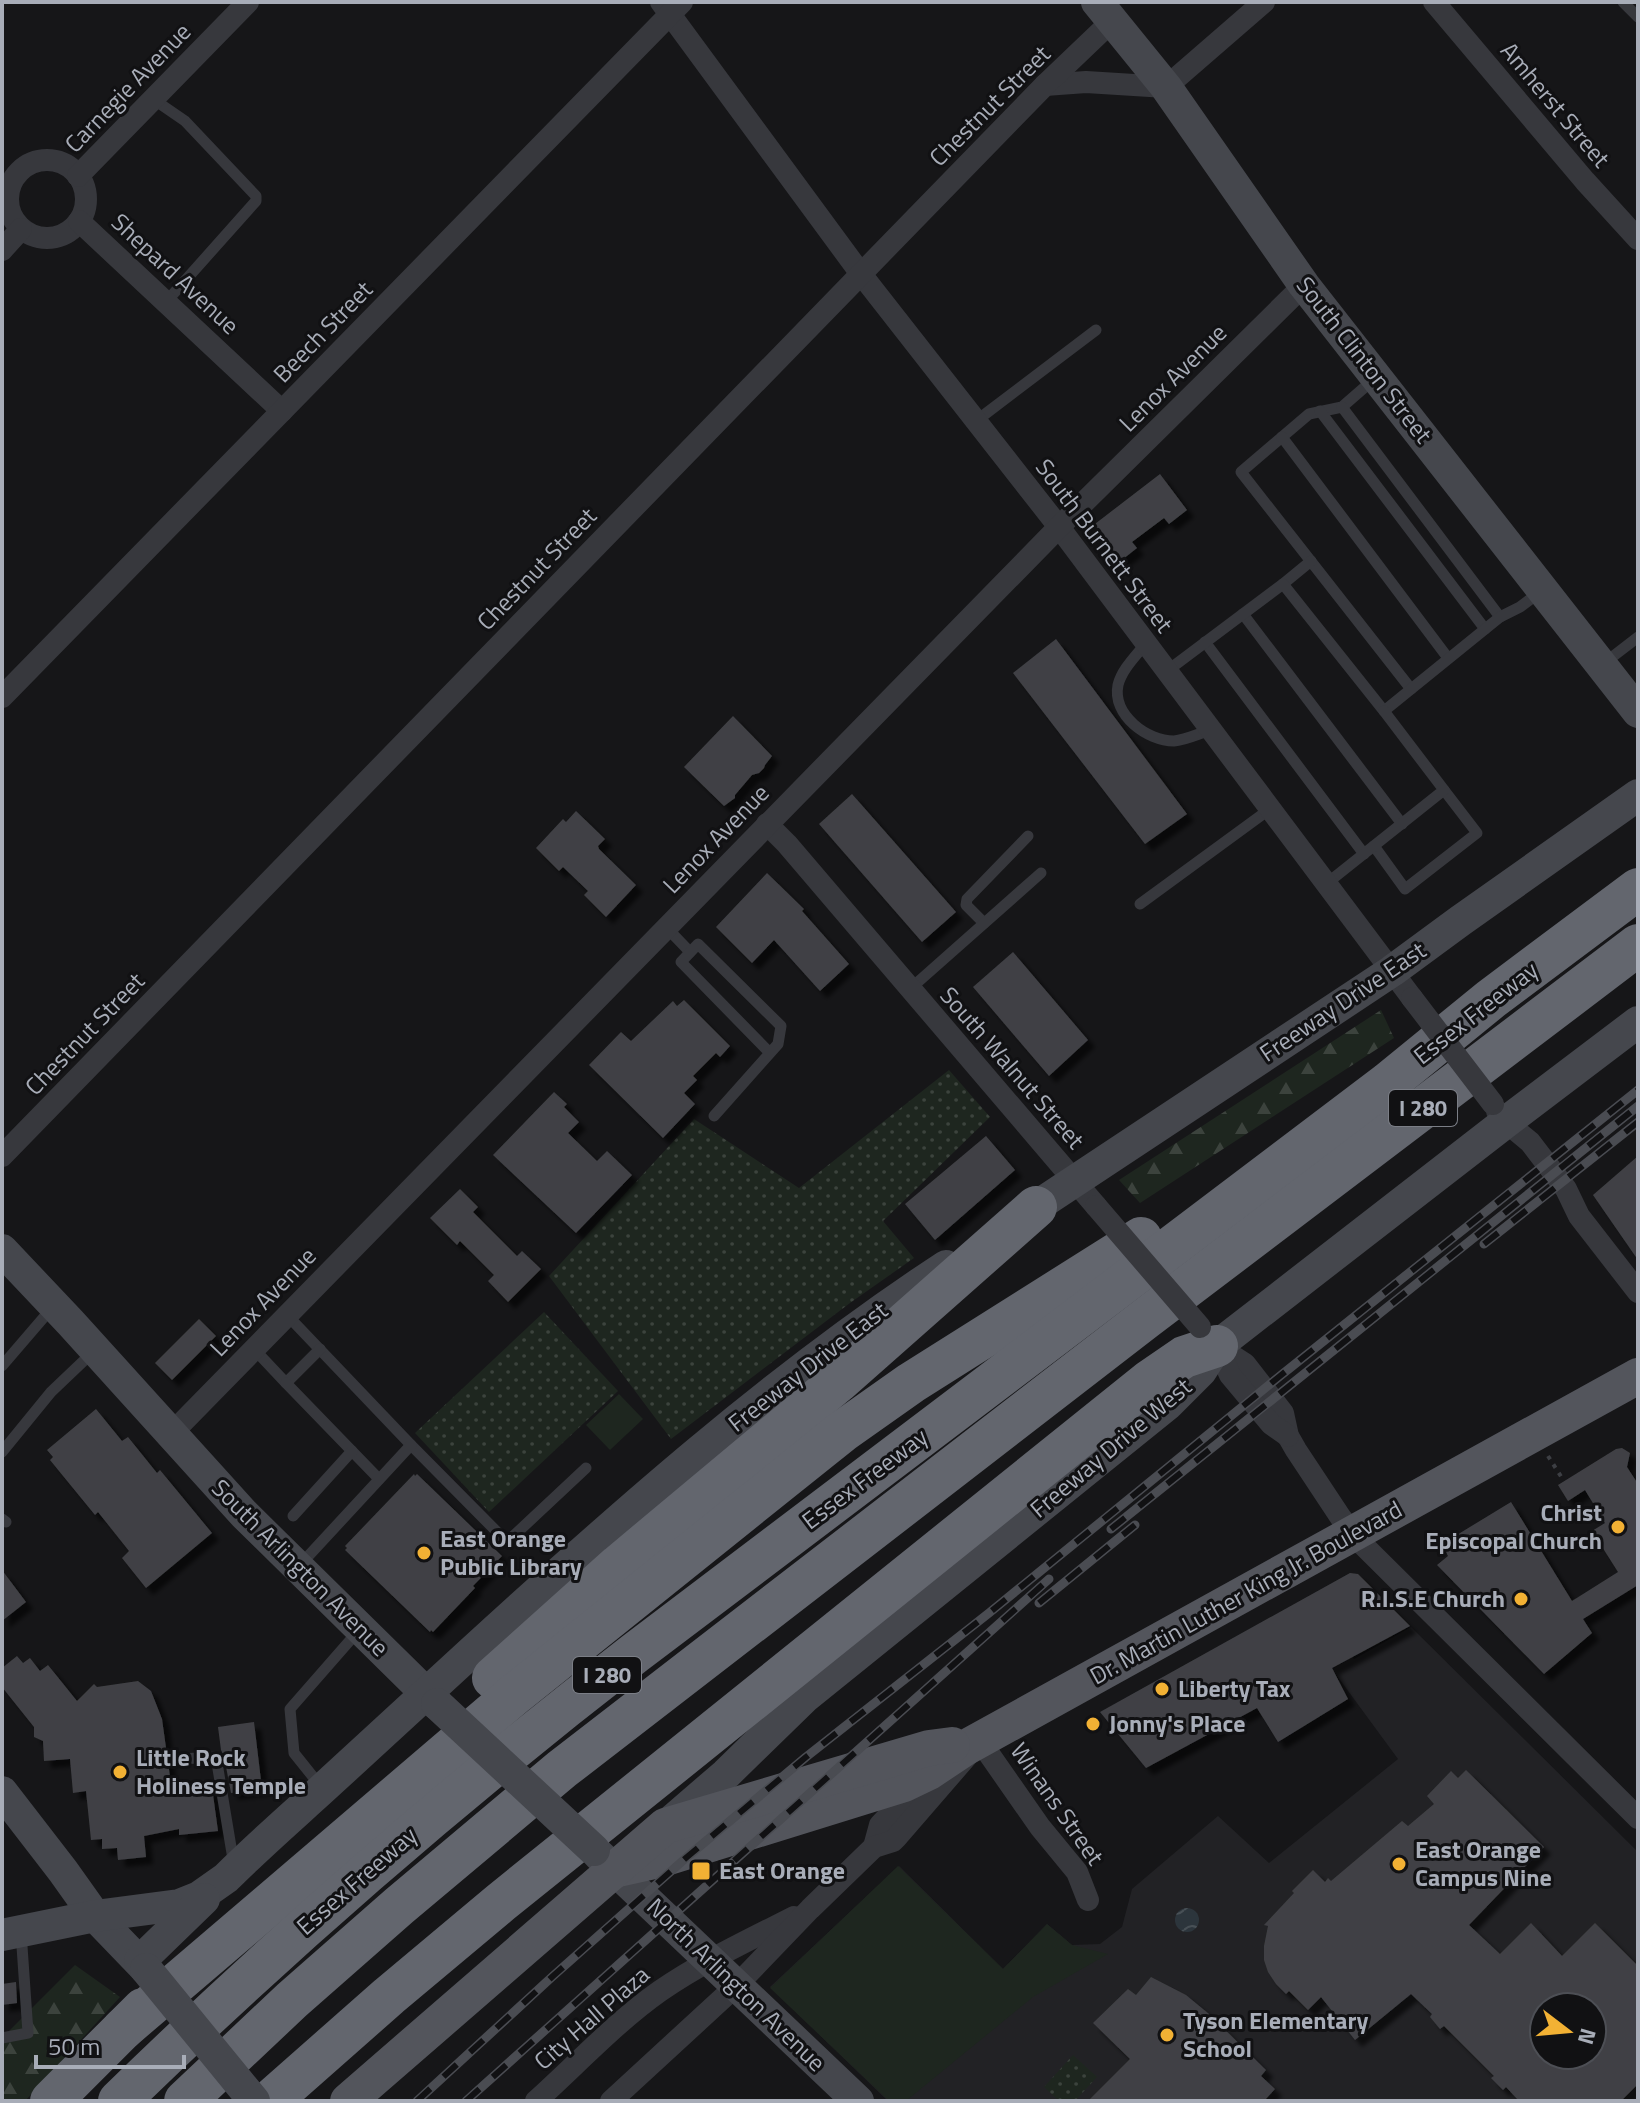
<svg xmlns="http://www.w3.org/2000/svg" width="1640" height="2103" font-family="'Titillium Web',sans-serif">
<style>
.built{fill:#222225;fill-rule:evenodd}
.grass{fill:#1e261f}
.forest{fill:url(#forest-firs)}
.park{fill:url(#park-dots)}
.water{fill:url(#water-waves)}
.building{fill:#404145;fill-rule:evenodd;filter:url(#shadow)}
.lines{fill:none;stroke-linecap:round;stroke-linejoin:round}
.path{stroke:#3d3f44;stroke-width:4;stroke-dasharray:4 6;stroke-linecap:butt}
.lane{stroke:#37383d;stroke-width:11}
.street{stroke:#37383d;stroke-width:22}
.secondary{stroke:#45474d;stroke-width:32}
.primary{stroke:#53555c;stroke-width:36}
.highway{stroke:#63666e;stroke-width:42}
.rail-casing{stroke:#4a4c52;stroke-width:9}
.rail{stroke:#111113;stroke-width:6;stroke-dasharray:18;stroke-linecap:butt}
.street-bridge{stroke:#37383d;stroke-width:22}
.secondary-bridge{stroke:#45474d;stroke-width:32}
.poi-dot{fill:#f2b134;stroke:#111113;stroke-width:3}
.labels{text-anchor:middle;stroke-width:6;stroke-linejoin:round;paint-order:stroke}
.shield{fill:#111113;stroke:#7b7e86;stroke-width:2}
.shield-label{font-size:22px;font-weight:bold;fill:#a8adb8}
.street-label{font-size:24px;fill:#a8adb8;stroke:#111113}
.poi-label{font-size:24px;font-weight:bold;fill:#a8adb8;stroke:#111113;text-anchor:start}
</style>
<defs>
<pattern id="forest-firs" width="22" height="20" patternUnits="userSpaceOnUse" patternTransform="scale(2)"><rect width="22" height="20" fill="#1e261f"/><path d="M5 1l3.5 6h-7zM16 11l3.5 6h-7z" fill="#3c433d"/></pattern>
<pattern id="park-dots" width="8" height="8" patternUnits="userSpaceOnUse" patternTransform="scale(2)"><rect width="8" height="8" fill="#1e261f"/><path d="M2 2h.1M6 6h.1" fill="none" stroke="#3c433d" stroke-width="1.8" stroke-linecap="round"/></pattern>
<pattern id="water-waves" width="16" height="10" patternUnits="userSpaceOnUse" patternTransform="scale(2)"><rect width="16" height="10" fill="#2c353c"/><path d="M0 5q4-4 8 0t8 0" fill="none" stroke="#485056"/></pattern>
<filter id="shadow"><feDropShadow dx="7" dy="7" stdDeviation="2" flood-color="#0009"/></filter>
</defs>
<rect width="100%" height="100%" fill="#161618"/>
<path class="built" d="M1411 1627 1638 1852V2101H888L770 1987 899 1866 1003 1969 1047 1924 1072 1945 1100 1944 1122 1927 1132 1889 1218 1816 1269 1863 1398 1759 1332 1669 1352 1657 1354 1659ZM1544 2007H1592V2055H1544Z"/>
<g class="grass">
<polygon points="619,1394 643,1419 610,1450 586,1425"/>
<polygon points="898,1866 1003,1969 1047,1924 1072,1945 1108,1954 1033,1997 906,2101 889,2101 770,1988"/>
</g>
<g class="forest">
<polygon points="1381,1010 1394,1038 1140,1203 1119,1180"/>
<polygon points="75,1965 120,1997 25,2101 2,2101 2,2038"/>
</g>
<g class="park">
<polygon points="949,1070 990,1117 883,1221 914,1258 850,1303 671,1439 549,1276 694,1119 799,1188"/>
<polygon points="544,1312 618,1391 489,1512 415,1433"/>
<polygon points="1073,2055 1097,2077 1075,2101 1059,2101 1044,2087"/>
</g>
<circle class="water" cx="1187" cy="1920" r="12"/>
<g class="building">
<polygon points="1160,474 1187,510 1169,524 1164,518 1132,542 1137,548 1118,563 1091,527"/>
<polygon points="1056,639 1187,814 1145,844 1013,673"/>
<polygon points="733,716 772,756 765,765 764,768 759,773 752,775 735,795 735,798 724,806 684,767"/>
<polygon points="852,794 956,912 922,942 819,824"/>
<polygon points="576,811 605,839 598,846 599,849 636,885 606,917 584,895 588,891 563,867 559,871 536,848 563,819 566,822"/>
<polygon points="767,873 804,909 802,911 849,964 820,991 774,940 752,963 716,927"/>
<polygon points="1013,952 1088,1040 1049,1076 973,987"/>
<polygon points="684,1000 730,1046 720,1057 716,1053 693,1076 697,1080 684,1093 695,1104 663,1138 589,1065 621,1032 631,1041 673,1001 677,1006"/>
<polygon points="554,1092 567,1104 564,1107 579,1122 568,1133 597,1161 607,1151 632,1175 576,1233 493,1155"/>
<polygon points="986,1136 1015,1170 935,1240 905,1204"/>
<polygon points="1638,1156 1638,1260 1593,1195"/>
<polygon points="460,1189 478,1207 473,1212 517,1256 522,1251 541,1269 508,1302 488,1281 494,1275 460,1241 457,1245 430,1218"/>
<polygon points="199,1319 216,1336 172,1380 155,1363"/>
<polygon points="96,1409 122,1441 128,1437 157,1473 160,1470 212,1533 146,1588 122,1558 129,1551 98,1512 95,1515 50,1460 53,1457 47,1450"/>
<polygon points="1622,1448 1630,1453 1627,1467 1638,1484 1638,1585 1583,1619 1592,1633 1544,1674 1437,1565 1448,1556 1442,1544 1511,1502 1572,1601 1618,1572 1592,1531 1605,1523 1585,1490 1568,1501 1558,1485 1616,1449"/>
<polygon points="414,1474 415,1476 417,1474 502,1556 473,1586 475,1588 433,1632 431,1630 430,1632 345,1550 347,1548 345,1546"/>
<polygon points="2,1570 26,1602 2,1621"/>
<polygon points="1350,1573 1358,1574 1410,1626 1332,1668 1348,1699 1278,1742 1257,1708 1146,1768 1100,1712"/>
<polygon points="17,1656 23,1663 30,1658 40,1671 48,1665 77,1701 94,1684 97,1687 138,1681 151,1691 162,1719 171,1784 211,1780 218,1831 179,1835 179,1829 144,1836 146,1857 118,1860 117,1848 102,1849 102,1839 91,1840 86,1791 73,1793 70,1759 44,1761 43,1741 34,1737 34,1727 2,1687 2,1668"/>
<polygon points="254,1722 262,1789 231,1793 224,1756 221,1750 218,1727"/>
<path d="M1466 1770 1544 1847 1469 1925 1500 1954 1531 1923 1562 1956 1595 1923 1638 1966V2084L1621 2101H1519L1506 2087 1503 2090 1491 2078 1494 2076 1444 2026 1440 2029 1430 2017 1432 2014 1411 1994 1355 2040 1321 1997 1308 2010 1289 1991 1286 1994 1276 1984 1268 1972 1264 1960V1946L1268 1926 1264 1925 1294 1893 1292 1891 1313 1870 1325 1882 1328 1878 1331 1881 1402 1821 1408 1826 1434 1804 1427 1796 1451 1771 1458 1778ZM1544 2007H1592V2055H1544Z"/>
<polygon points="1151,1977 1186,1995 1209,2014 1266,2070 1261,2076 1275,2089 1264,2101 1088,2101 1130,2059 1093,2023 1128,1989 1136,1995"/>
<polygon points="16,1982 17,2003 2,2005 2,1984"/>
</g>
<g class="lines">
<polyline class="path" points="1548,1456 1562,1478"/>
<g class="lane">
<polyline points="1623,2 1638,17"/>
<polyline points="153,99 185,121 256,196 256,201 248,210 166,302"/>
<polyline points="1373,380 1342,407 1309,414 1241,472 1411,689"/>
<polyline points="1342,407 1500,617"/>
<polyline points="1320,411 1485,629"/>
<polyline points="976,421 1096,330"/>
<polyline points="1282,437 1448,658"/>
<polyline points="1283,584 1311,561"/>
<polyline points="1243,614 1402,824"/>
<polyline points="1205,642 1364,854"/>
<path d="M1146 643C1136 656 1122 669 1118 685 1112 715 1147 741 1174 741 1186 740 1200 733 1211 730"/>
<polyline points="1603,664 1638,637"/>
<polyline points="1167,671 1283,584 1384,711 1500,617 1520,607 1540,592"/>
<polyline points="1374,846 1405,889 1477,833 1444,790"/>
<polyline points="1326,884 1444,790 1384,711"/>
<polyline points="1140,904 1270,809"/>
<polyline points="984,923 966,905 967,899 1028,836"/>
<polyline points="666,927 690,952"/>
<polyline points="910,989 1041,873"/>
<polyline points="714,1116 778,1044 781,1026 698,944 681,962 770,1053"/>
<polyline points="287,1315 411,1445 507,1542 586,1468"/>
<polyline points="254,1349 286,1383 320,1349"/>
<polyline points="2,1366 51,1309"/>
<polyline points="286,1383 379,1479"/>
<polyline points="2,1452 51,1392 93,1352"/>
<polyline points="293,1516 352,1451"/>
<polyline points="2,1519 6,1522"/>
<polyline points="300,1565 411,1445"/>
<polyline points="180,1759 216,1757 234,1865"/>
<polyline points="322,1788 294,1753 290,1709 360,1629"/>
<polyline points="2,2038 28,2033 21,1932"/>
</g>
<g class="street">
<polyline points="661,2 861,274 1059,527 1412,998"/>
<polyline points="1434,2 1585,181 1638,239"/>
<polyline points="1045,85 1086,82 1166,87 1264,2"/>
<circle cx="47" cy="199" r="39"/>
<polyline points="78,176 248,2"/>
<polyline points="79,221 282,411"/>
<polyline points="2,250 21,229"/>
<polyline points="2,697 682,2"/>
<polyline points="767,824 787,844 1096,1206"/>
<polyline points="1497,1111 1506,1122 1530,1142 1566,1189 1579,1216 1638,1292"/>
<polyline points="2,1156 861,274 1045,85 1112,21"/>
<polyline points="1212,1340 1217,1346 1245,1364 1283,1413 1288,1436 1296,1450 1341,1518 1364,1546 1638,1818"/>
<polyline points="1217,1346 1230,1375 1271,1424 1288,1436"/>
<polyline points="171,1434 1059,527 1304,285"/>
<polyline points="874,1847 880,1825 918,1784"/>
<path d="M536 2101C576 2065 616 2022 660 1991 702 1962 749 1940 794 1917"/>
<polyline points="611,2101 736,1986 810,1909 874,1847 893,1841 896,1838 980,1741 1040,1827 1077,1872 1088,1900"/>
</g>
<g class="secondary">
<polyline points="1097,2 1166,87 1304,285 1638,712"/>
<polyline points="1019,1218 1392,971 1460,921 1638,795"/>
<polyline points="2,1250 71,1323 244,1514 437,1704"/>
<polyline points="2,1792 63,1871 95,1916 146,1969"/>
<polyline points="668,1824 726,1774 805,1697 1168,1404 1201,1371 1217,1346 1506,1122 1638,1022"/>
<polyline points="599,1855 858,2101"/>
<path d="M2 1935 95 1916 179 1905 199 1897 226 1878C256 1848 288 1820 320 1791 369 1746 418 1701 467 1656 619 1517 774 1379 946 1266"/>
<polyline points="140,1961 204,1899"/>
</g>
<g class="primary">
<polyline points="614,1870 659,1860 904,1784 929,1772 965,1748 1638,1376"/>
<polyline points="348,2101 665,1826 929,1748 952,1745"/>
</g>
<g class="highway">
<polyline points="493,1678 619,1565 838,1382 1036,1207"/>
<polyline points="123,2029 515,1694 843,1431 911,1383 1141,1238"/>
<polyline points="51,2101 143,2009"/>
<path d="M119 2101C282 1942 454 1793 635 1653L1388 1083 1491 999 1638 889"/>
<polyline points="185,2101 292,2000 399,1906 562,1769 1145,1319 1638,945"/>
<polyline points="270,2101 389,1996 500,1903 1149,1381 1184,1357 1217,1346"/>
</g>
<g class="rail-casing">
<g id="rail">
<polyline points="1484,1244 1638,1122"/>
<polyline points="1111,1529 1638,1106"/>
<polyline points="1039,1603 1135,1525"/>
<polyline points="417,2101 553,1976 687,1857 806,1757 989,1613 1280,1376 1638,1090"/>
<polyline points="466,2101 1049,1579"/>
</g>
</g>
<use href="#rail" class="rail"/>
<g class="street-bridge">
<polyline points="1412,998 1493,1104"/>
<polyline points="1096,1206 1200,1327"/>
</g>
<g class="secondary-bridge">
<polyline points="437,1704 594,1850"/>
<polyline points="146,1969 254,2101"/>
</g>
</g>
<g class="poi-dot">
<circle cx="1618" cy="1527" r="8"/>
<circle cx="424" cy="1553" r="8"/>
<circle cx="1521" cy="1599" r="8"/>
<circle cx="1162" cy="1689" r="8"/>
<circle cx="1093" cy="1724" r="8"/>
<circle cx="120" cy="1772" r="8"/>
<circle cx="1399" cy="1864" r="8"/>
<rect x="691" y="1861" width="20" height="20" rx="4"/>
<circle cx="1167" cy="2035" r="8"/>
</g>
<g class="labels">
<g class="shield">
<rect x="1389" y="1090" width="68" height="36" rx="6"/>
<rect x="573" y="1657" width="68" height="36" rx="6"/>
</g>
<g class="shield-label">
<text x="1423" y="1116">I 280</text>
<text x="607" y="1683">I 280</text>
</g>
<g class="street-label">
<text transform="translate(128 88) rotate(-46)" y="8">Carnegie Avenue</text>
<text transform="translate(1555 105) rotate(50)" y="8">Amherst Street</text>
<text transform="translate(990 106) rotate(-45)" y="8">Chestnut Street</text>
<text transform="translate(175 274) rotate(43)" y="8">Shepard Avenue</text>
<text transform="translate(323 332) rotate(-46)" y="8">Beech Street</text>
<text transform="translate(1364 360) rotate(52)" y="8">South Clinton Street</text>
<text transform="translate(1173 378) rotate(-45)" y="8">Lenox Avenue</text>
<text transform="translate(1104 546) rotate(53)" y="8">South Burnett Street</text>
<text transform="translate(537 569) rotate(-46)" y="8">Chestnut Street</text>
<text transform="translate(716 839) rotate(-46)" y="8">Lenox Avenue</text>
<text transform="translate(1343 1002) rotate(-34)" y="8">Freeway Drive East</text>
<text transform="translate(1476 1013) rotate(-38)" y="8">Essex Freeway</text>
<text transform="translate(85 1034) rotate(-46)" y="8">Chestnut Street</text>
<text transform="translate(1012 1068) rotate(49)" y="8">South Walnut Street</text>
<text transform="translate(263 1302) rotate(-46)" y="8">Lenox Avenue</text>
<text transform="translate(808 1367) rotate(-38)" y="8">Freeway Drive East</text>
<text transform="translate(1111 1448) rotate(-40)" y="8">Freeway Drive West</text>
<text transform="translate(865 1479) rotate(-37)" y="8">Essex Freeway</text>
<text transform="translate(300 1568) rotate(45)" y="8">South Arlington Avenue</text>
<text transform="translate(1246 1593) rotate(-29)" y="8">Dr. Martin Luther King Jr. Boulevard</text>
<text transform="translate(1057 1804) rotate(55)" y="8">Winans Street</text>
<text transform="translate(357 1881) rotate(-41)" y="8">Essex Freeway</text>
<text transform="translate(736 1985) rotate(44)" y="8">North Arlington Avenue</text>
<text transform="translate(592 2018) rotate(-41)" y="8">City Hall Plaza</text>
</g>
<g class="poi-label">
<text x="1602" y="1521" text-anchor="end">Christ<tspan x="1602" dy="28">Episcopal Church</tspan></text>
<text x="440" y="1547">East Orange<tspan x="440" dy="28">Public Library</tspan></text>
<text x="1505" y="1607" text-anchor="end">R.I.S.E Church</text>
<text x="1178" y="1697">Liberty Tax</text>
<text x="1109" y="1732">Jonny's Place</text>
<text x="136" y="1766">Little Rock<tspan x="136" dy="28">Holiness Temple</tspan></text>
<text x="1415" y="1858">East Orange<tspan x="1415" dy="28">Campus Nine</tspan></text>
<text x="719" y="1879">East Orange</text>
<text x="1183" y="2029">Tyson Elementary<tspan x="1183" dy="28">School</tspan></text>
</g>
</g>
<rect width="1640" height="2103" fill="none" stroke="#a8adb8" stroke-width="8"/>
<g transform="translate(1568 2031) rotate(106)"><circle r="38" fill="#111113" stroke="#4d4f55" stroke-width="2"/>
<path d="M0-6L14 30L0 20L-14 30Z" fill="#f2b134"/>
<text y="-12" font-size="22" font-weight="bold" text-anchor="middle" fill="#a8adb8">N</text>
</g>
<path d="M36 2055v12h148v-12" fill="none" stroke="#a8adb8" stroke-width="4"/>
<text x="48" y="2055" font-size="24" fill="#a8adb8" stroke="#111113" stroke-width="6" paint-order="stroke">50 m</text>
</svg>
